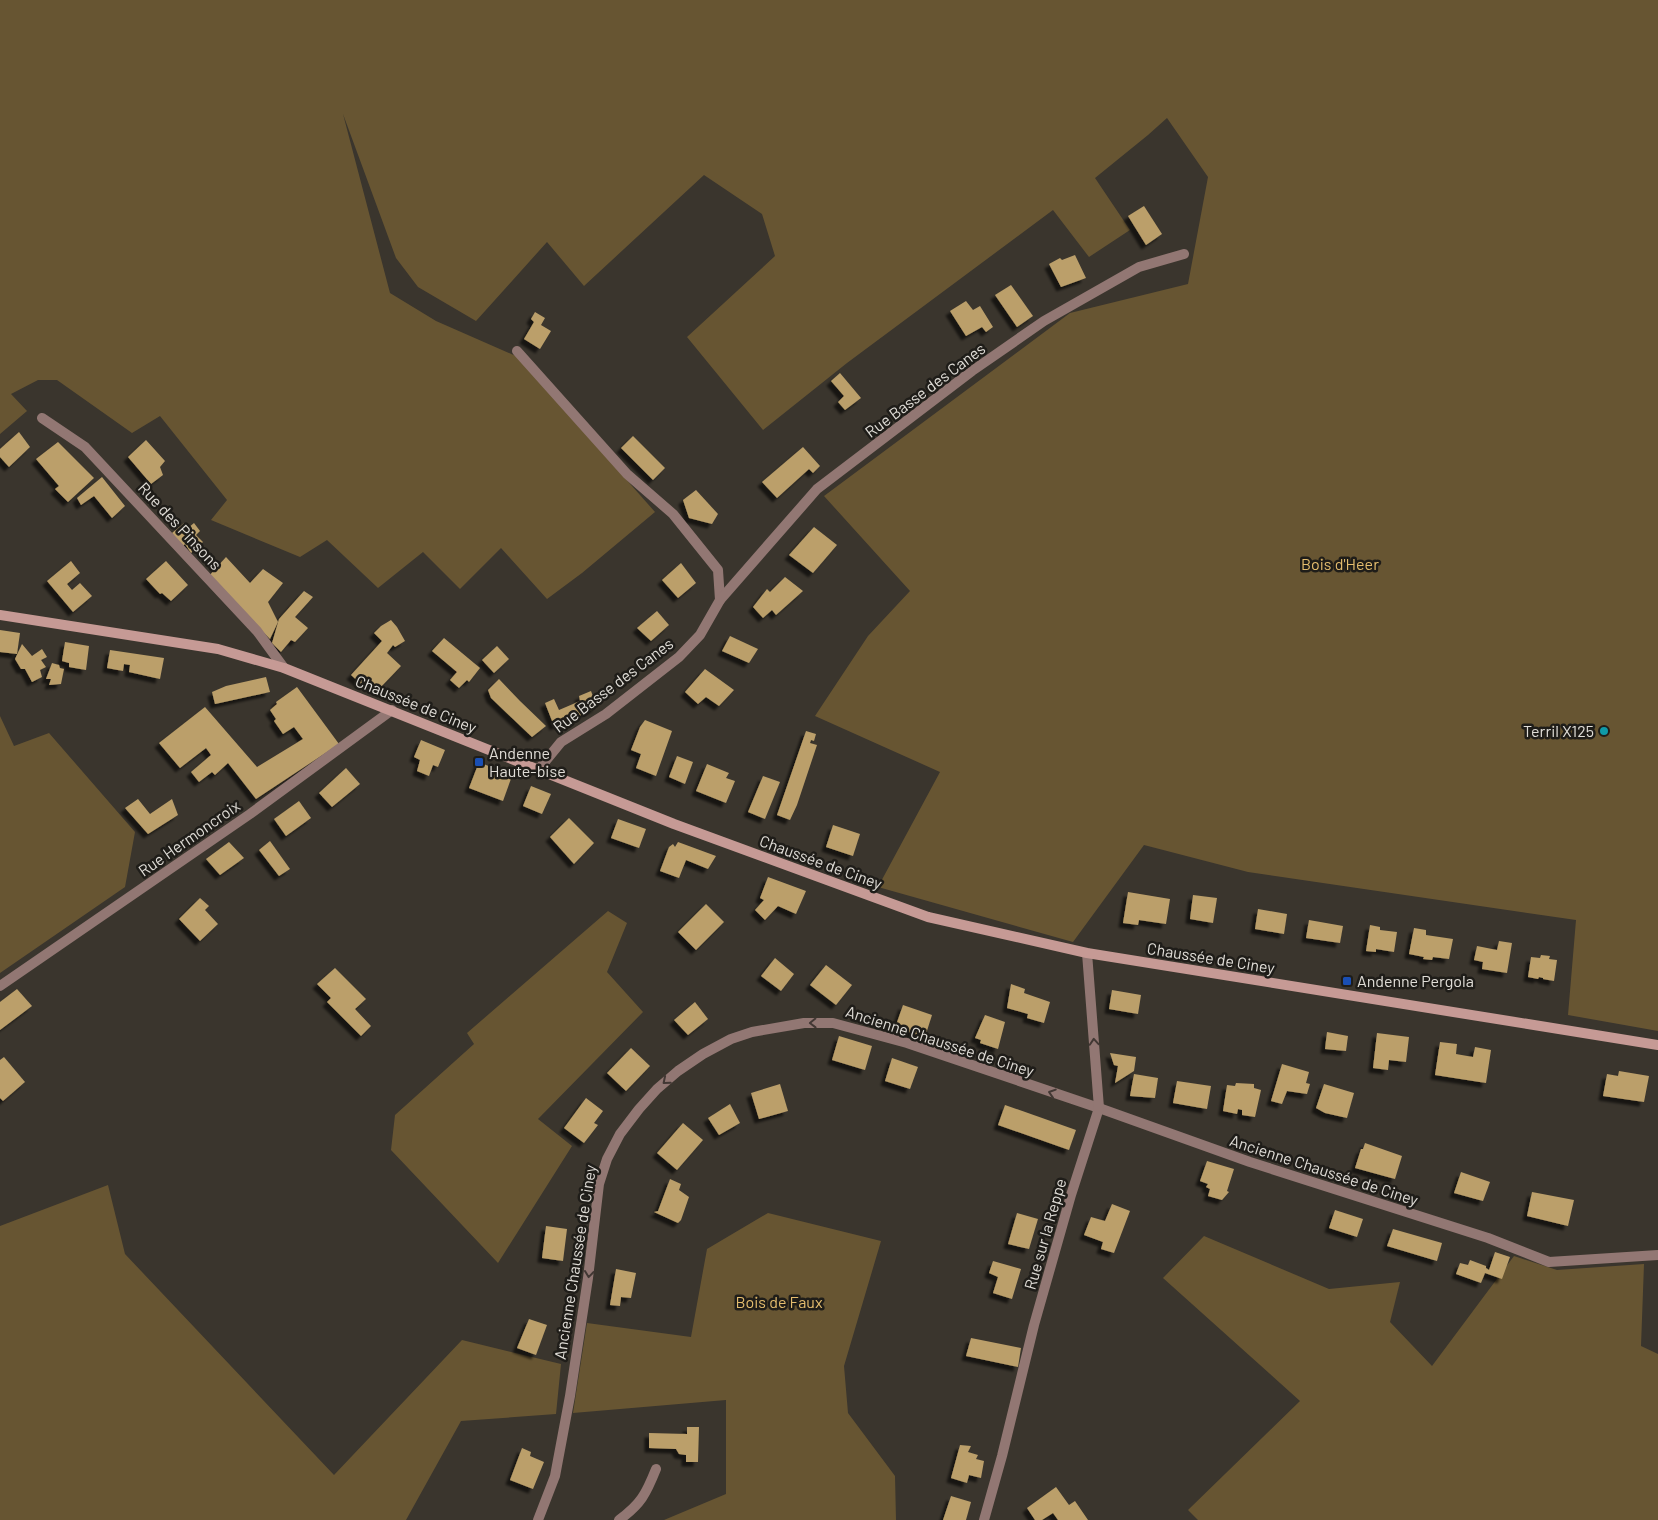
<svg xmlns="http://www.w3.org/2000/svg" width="1658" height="1520" font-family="Barlow,sans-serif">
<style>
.green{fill:#675532}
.building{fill:#bb9f6a;filter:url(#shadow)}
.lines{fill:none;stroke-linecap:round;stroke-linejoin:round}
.minor{stroke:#927773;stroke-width:10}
.secondary{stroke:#c69a95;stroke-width:10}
.oneway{stroke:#423834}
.culture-dot{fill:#0f9aa8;stroke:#1f1d19;stroke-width:2}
.transit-dot{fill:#1a4fb4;stroke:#1f1d19;stroke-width:2}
.labels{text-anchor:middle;stroke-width:5;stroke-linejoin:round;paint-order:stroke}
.street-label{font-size:16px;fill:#e0ddd7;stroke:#1f1d19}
.park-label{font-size:16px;fill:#e5bd6e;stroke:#1f1d19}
.poi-label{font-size:16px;fill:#e0ddd7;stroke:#1f1d19;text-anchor:start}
</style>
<defs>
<filter id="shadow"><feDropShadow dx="-4.5" dy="4.5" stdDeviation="1" flood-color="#0009"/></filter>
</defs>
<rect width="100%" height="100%" fill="#3a352d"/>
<g class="green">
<polygon points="0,0 1658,0 1658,1031 1568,1015 1576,920 1248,872 1144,845 1073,942 878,887 940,772 815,716 868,636 910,591 824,496 1070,313 1188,284 1208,177 1167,118 1148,135 1095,178 1130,230 1089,257 1053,210 847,363 763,430 687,337 775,256 762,214 704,175 584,286 547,242 476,321 418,287 396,258 343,114 390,293 436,321 518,357 655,512 582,573 547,599 501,548 460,589 423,552 378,588 327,540 300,557 211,520 227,500 160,416 132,433 57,380 38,380 11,394 27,411 0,434"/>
<polygon points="0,716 14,746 49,733 135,832 125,887 0,973"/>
<polygon points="608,911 627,923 607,972 643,1012 538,1119 572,1146 498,1263 391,1150 395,1115 474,1044 467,1033"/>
<polygon points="108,1185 125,1254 334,1475 462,1340 561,1364 556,1414 461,1421 406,1520 0,1520 0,1226"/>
<polygon points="768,1213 881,1241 844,1366 848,1413 895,1476 896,1520 664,1520 726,1494 726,1400 573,1413 587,1323 691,1337 707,1249"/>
<polygon points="1204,1236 1329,1289 1400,1282 1390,1322 1432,1366 1514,1256 1557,1270 1644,1264 1641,1346 1658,1354 1658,1520 1198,1520 1188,1510 1300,1401 1163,1278"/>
</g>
<g class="building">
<polygon points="1144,206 1162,234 1146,245 1128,216"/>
<polygon points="1075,255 1086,278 1061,287 1049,264 1060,258 1062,260"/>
<polygon points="1011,285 1033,316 1017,327 995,295"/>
<polygon points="966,301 973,310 980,306 993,327 986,332 982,327 966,336 950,311"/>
<polygon points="535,312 545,318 541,325 551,331 540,349 524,339 534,322 531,319"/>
<polygon points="840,373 861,398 845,410 838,402 844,396 831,381"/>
<polygon points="19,432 30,447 9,467 0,457 0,449"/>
<polygon points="633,436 665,468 653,480 621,448"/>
<polygon points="146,440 165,461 160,467 163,475 151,484 128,457"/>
<polygon points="58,442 94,478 68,502 55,489 59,486 36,459"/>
<polygon points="803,447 820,466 813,473 809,469 777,498 762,482"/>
<polygon points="102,477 125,506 112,518 94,496 81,505 77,498"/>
<polygon points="696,490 718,514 712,524 689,518 683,500"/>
<polygon points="184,523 188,528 194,523 200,531 196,535 203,542 191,553 185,544 182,547 172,533"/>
<polygon points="814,527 837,545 813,573 789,555"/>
<polygon points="226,557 250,583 263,569 283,583 268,602 278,622 270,639 209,576"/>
<polygon points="71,561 80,573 67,584 72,590 80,583 92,596 73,612 47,581"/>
<polygon points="166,561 188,585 171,601 162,593 160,594 146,579"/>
<polygon points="681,563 696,583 678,598 662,580"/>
<polygon points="785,577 803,591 776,615 772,610 763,618 753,607 767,589 770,592"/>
<polygon points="304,591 313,597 295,617 308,628 295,642 291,640 281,652 272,643 279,619"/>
<polygon points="657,611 669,625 651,641 637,628"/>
<polygon points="391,620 397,627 405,641 395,647 393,645 387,653 401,666 378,690 366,679 361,684 351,675 382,641 374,633 381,626"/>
<polygon points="0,630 20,633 17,654 0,652"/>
<polygon points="730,636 758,649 749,663 722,651"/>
<polygon points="444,638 480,668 469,682 467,680 459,688 450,680 457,672 432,651"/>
<polygon points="65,642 89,646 86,670 69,667 69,663 62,661"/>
<polygon points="22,644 32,656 42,649 47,657 41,660 46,667 40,670 42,677 32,682 25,669 21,669 15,659"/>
<polygon points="497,646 509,659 494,673 482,660"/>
<polygon points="110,650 164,658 160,679 129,672 130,665 124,664 123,671 107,668"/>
<polygon points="52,663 59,665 60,668 64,669 61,684 49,685 51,679 46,679"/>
<polygon points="705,669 734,690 719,706 706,697 698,704 685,692"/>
<polygon points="266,677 270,692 215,704 212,692 226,686"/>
<polygon points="499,679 520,701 546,726 532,737 491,698 488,690"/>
<polygon points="297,687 339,744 256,799 228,763 215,775 212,772 199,782 191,772 211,755 206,748 180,768 159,743 205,707 257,767 303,739 294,727 283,734 274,721 276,719 270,710 277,704 276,702"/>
<polygon points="591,691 597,707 586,713 554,726 545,703 554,699 559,710 580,701 579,696"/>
<polygon points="645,720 672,731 656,776 636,768 641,754 631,750 640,727"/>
<polygon points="806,731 816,734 814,741 811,740 810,743 817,745 797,805 790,820 777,815"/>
<polygon points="421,740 445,750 438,767 433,765 429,776 417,771 420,760 414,757"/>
<polygon points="677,756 693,762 685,784 669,777"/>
<polygon points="479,762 512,776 503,801 469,788"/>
<polygon points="707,764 729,773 726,778 735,781 726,803 696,791"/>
<polygon points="346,768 360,784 332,807 319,793"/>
<polygon points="763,776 780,782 765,819 748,812"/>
<polygon points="531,786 551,794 542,814 523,806"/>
<polygon points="138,799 150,814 172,799 178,815 148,834 125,808"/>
<polygon points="299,801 311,818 286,836 274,819"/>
<polygon points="569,818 594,843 574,864 550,837"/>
<polygon points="618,819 646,829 639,848 611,838"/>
<polygon points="833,825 860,834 853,856 826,847"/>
<polygon points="270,841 290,869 279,876 259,850"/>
<polygon points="229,842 244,858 220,875 206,859"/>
<polygon points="678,842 716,856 708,869 686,860 679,878 660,871 669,847 673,844 675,847"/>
<polygon points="768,877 806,891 796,914 778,906 765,920 755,910 764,900 760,898"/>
<polygon points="1128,892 1170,899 1166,924 1139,920 1138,925 1123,923"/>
<polygon points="1193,895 1217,898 1213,923 1190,919"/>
<polygon points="200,898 209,906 205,910 218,924 200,941 179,919"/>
<polygon points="706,904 724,922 696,950 678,932"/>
<polygon points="1258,909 1287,914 1284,934 1255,929"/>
<polygon points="1309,920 1343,926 1340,943 1306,938"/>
<polygon points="1370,925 1380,927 1380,930 1397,932 1394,952 1376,949 1376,952 1366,951"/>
<polygon points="1414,928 1426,930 1426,935 1453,939 1449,959 1433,957 1432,960 1423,959 1424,957 1409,954"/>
<polygon points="1499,941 1512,943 1507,973 1482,969 1483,962 1474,960 1477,946 1497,950"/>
<polygon points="1541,955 1550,956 1549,959 1557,960 1554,981 1543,979 1543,978 1539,977 1538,979 1528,977 1531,957 1540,958"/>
<polygon points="775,958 794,974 781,991 761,976"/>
<polygon points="826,965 852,985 836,1005 810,985"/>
<polygon points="335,968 366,999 355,1009 371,1026 361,1036 327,1002 331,998 317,984"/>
<polygon points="1011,984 1025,989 1024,993 1050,1002 1044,1023 1027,1018 1028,1014 1007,1008"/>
<polygon points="17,989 32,1006 0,1030 0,1002"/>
<polygon points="1112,990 1141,995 1138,1014 1109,1009"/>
<polygon points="695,1002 708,1019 688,1035 674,1020"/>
<polygon points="903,1005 932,1015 925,1037 895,1028"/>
<polygon points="985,1015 1005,1022 998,1049 980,1043 981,1040 975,1038"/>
<polygon points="1327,1032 1348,1036 1346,1051 1325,1049"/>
<polygon points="1377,1033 1409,1037 1406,1062 1389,1060 1388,1070 1373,1068"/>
<polygon points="839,1036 872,1046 865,1070 832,1060"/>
<polygon points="1440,1042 1457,1044 1456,1054 1473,1057 1475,1047 1491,1050 1486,1083 1435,1075"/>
<polygon points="631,1048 650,1066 626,1091 607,1073"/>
<polygon points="1110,1053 1136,1057 1134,1071 1115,1083 1118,1066 1114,1065"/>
<polygon points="4,1057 25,1082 3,1101 0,1098 0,1060"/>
<polygon points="892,1058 918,1067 910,1089 885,1081"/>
<polygon points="1282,1064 1309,1072 1306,1083 1310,1084 1307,1094 1287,1091 1282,1104 1271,1101"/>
<polygon points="1619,1071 1649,1076 1644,1102 1603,1096 1607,1074 1618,1076"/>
<polygon points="1134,1074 1158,1078 1155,1098 1130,1096"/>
<polygon points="1177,1081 1211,1086 1207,1109 1173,1103"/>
<polygon points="1236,1083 1254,1084 1254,1088 1261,1090 1255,1117 1242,1115 1242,1110 1238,1109 1237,1114 1223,1111 1227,1085 1235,1086"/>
<polygon points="780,1084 788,1111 759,1119 751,1093"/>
<polygon points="1324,1084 1354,1093 1347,1118 1325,1113 1316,1108"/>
<polygon points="586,1098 603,1111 594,1123 598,1125 584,1143 564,1128"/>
<polygon points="730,1104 740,1123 719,1135 708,1118"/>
<polygon points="1005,1105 1076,1130 1069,1150 998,1125"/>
<polygon points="683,1123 703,1140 677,1170 657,1153"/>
<polygon points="1365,1143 1402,1156 1395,1179 1355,1168 1361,1149 1363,1149"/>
<polygon points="1207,1161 1234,1169 1227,1191 1229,1192 1222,1200 1208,1196 1210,1189 1206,1187 1208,1184 1200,1181"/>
<polygon points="1461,1172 1490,1182 1483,1201 1454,1193"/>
<polygon points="670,1179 681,1184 679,1190 689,1197 681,1220 678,1223 654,1212 658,1211"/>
<polygon points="1532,1192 1574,1200 1568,1226 1527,1216"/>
<polygon points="1112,1204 1130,1211 1114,1253 1101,1249 1103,1242 1084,1235 1091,1217 1105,1221"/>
<polygon points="1335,1210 1363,1219 1357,1237 1329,1228"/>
<polygon points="1017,1213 1038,1219 1029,1249 1008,1244"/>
<polygon points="546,1226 567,1229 563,1261 542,1258"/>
<polygon points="1393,1229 1442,1243 1437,1261 1387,1246"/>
<polygon points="1495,1252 1510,1257 1502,1279 1485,1273 1481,1283 1456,1274 1460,1263 1468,1265 1470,1260 1486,1266 1486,1268 1489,1270"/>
<polygon points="993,1261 1021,1269 1012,1299 993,1293 998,1277 989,1273"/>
<polygon points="616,1269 636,1273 631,1298 621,1297 620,1306 610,1305"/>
<polygon points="529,1319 547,1325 536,1355 517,1348"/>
<polygon points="971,1338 1021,1348 1018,1367 966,1356"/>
<polygon points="687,1427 699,1427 698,1462 686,1462 686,1455 679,1454 676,1449 649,1448 649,1433 687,1434"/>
<polygon points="960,1445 971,1446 968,1452 978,1455 976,1459 984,1461 981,1478 969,1475 967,1483 951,1478"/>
<polygon points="522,1448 531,1452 530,1456 544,1462 533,1489 510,1480"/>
<polygon points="1056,1487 1069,1505 1075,1501 1088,1520 1058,1520 1053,1513 1042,1520 1035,1520 1027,1508"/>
<polygon points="951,1496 971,1502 966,1520 943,1520"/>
</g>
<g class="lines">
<g class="minor">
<polyline points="517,351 627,474 673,514 718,570 720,600 700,635 679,657 606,714 561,742 539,769"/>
<polyline points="42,418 85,447 257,631 284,668"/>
<polyline points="720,600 817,489 972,371 1044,321 1139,267 1184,254"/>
<polyline points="0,986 250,814 392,710"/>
<polyline points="538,1520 555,1476 570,1396 588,1278 599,1184 607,1159 620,1134 639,1109 657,1089 678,1071 703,1054 731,1039 752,1032 804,1023 833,1023 907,1043 1099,1108 1250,1162 1488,1238 1549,1262 1658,1255"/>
<path d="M619 1520C641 1504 646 1494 656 1469"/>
<polyline points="984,1520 1002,1456 1034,1325 1071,1195 1099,1108 1087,953"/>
</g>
<polyline class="secondary" points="0,615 218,649 284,668 674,824 928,917 1087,953 1658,1045"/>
</g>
<defs><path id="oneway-chevron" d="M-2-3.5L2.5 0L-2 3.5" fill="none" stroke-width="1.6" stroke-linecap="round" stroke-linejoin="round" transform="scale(1.25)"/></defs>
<g class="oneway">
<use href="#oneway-chevron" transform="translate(813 1023) rotate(179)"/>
<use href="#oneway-chevron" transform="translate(1094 1042) rotate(-94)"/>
<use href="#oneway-chevron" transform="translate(666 1081) rotate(140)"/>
<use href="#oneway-chevron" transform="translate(1052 1093) rotate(-162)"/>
<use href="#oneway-chevron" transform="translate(589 1274) rotate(97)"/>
</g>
<circle class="culture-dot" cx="1604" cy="731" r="5"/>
<g class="transit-dot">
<rect x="474" y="757" width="10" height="10" rx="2.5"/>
<rect x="1342" y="976" width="10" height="10" rx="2.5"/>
</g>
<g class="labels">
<g class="street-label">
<text transform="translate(925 390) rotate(-37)" y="6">Rue Basse des Canes</text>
<text transform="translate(180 526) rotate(47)" y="6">Rue des Pinsons</text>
<text transform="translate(613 685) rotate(-37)" y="6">Rue Basse des Canes</text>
<text transform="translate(416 704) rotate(22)" y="6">Chaussée de Ciney</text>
<text transform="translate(189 838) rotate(-35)" y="6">Rue Hermoncroix</text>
<text transform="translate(821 862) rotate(20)" y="6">Chaussée de Ciney</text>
<text transform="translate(1211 958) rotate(9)" y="6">Chaussée de Ciney</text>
<text transform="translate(940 1041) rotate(18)" y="6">Ancienne Chaussée de Ciney</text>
<text transform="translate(1324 1170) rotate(18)" y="6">Ancienne Chaussée de Ciney</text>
<text transform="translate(1045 1234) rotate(-74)" y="6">Rue sur la Reppe</text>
<text transform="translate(575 1262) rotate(-81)" y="6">Ancienne Chaussée de Ciney</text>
</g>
<g class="park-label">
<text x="1340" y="570">Bois d'Heer</text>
<text x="779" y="1308">Bois de Faux</text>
</g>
<g class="poi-label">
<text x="1594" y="737" text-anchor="end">Terril X125</text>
<text x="489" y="759">Andenne<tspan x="489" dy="18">Haute-bise</tspan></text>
<text x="1357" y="987">Andenne Pergola</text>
</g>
</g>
</svg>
